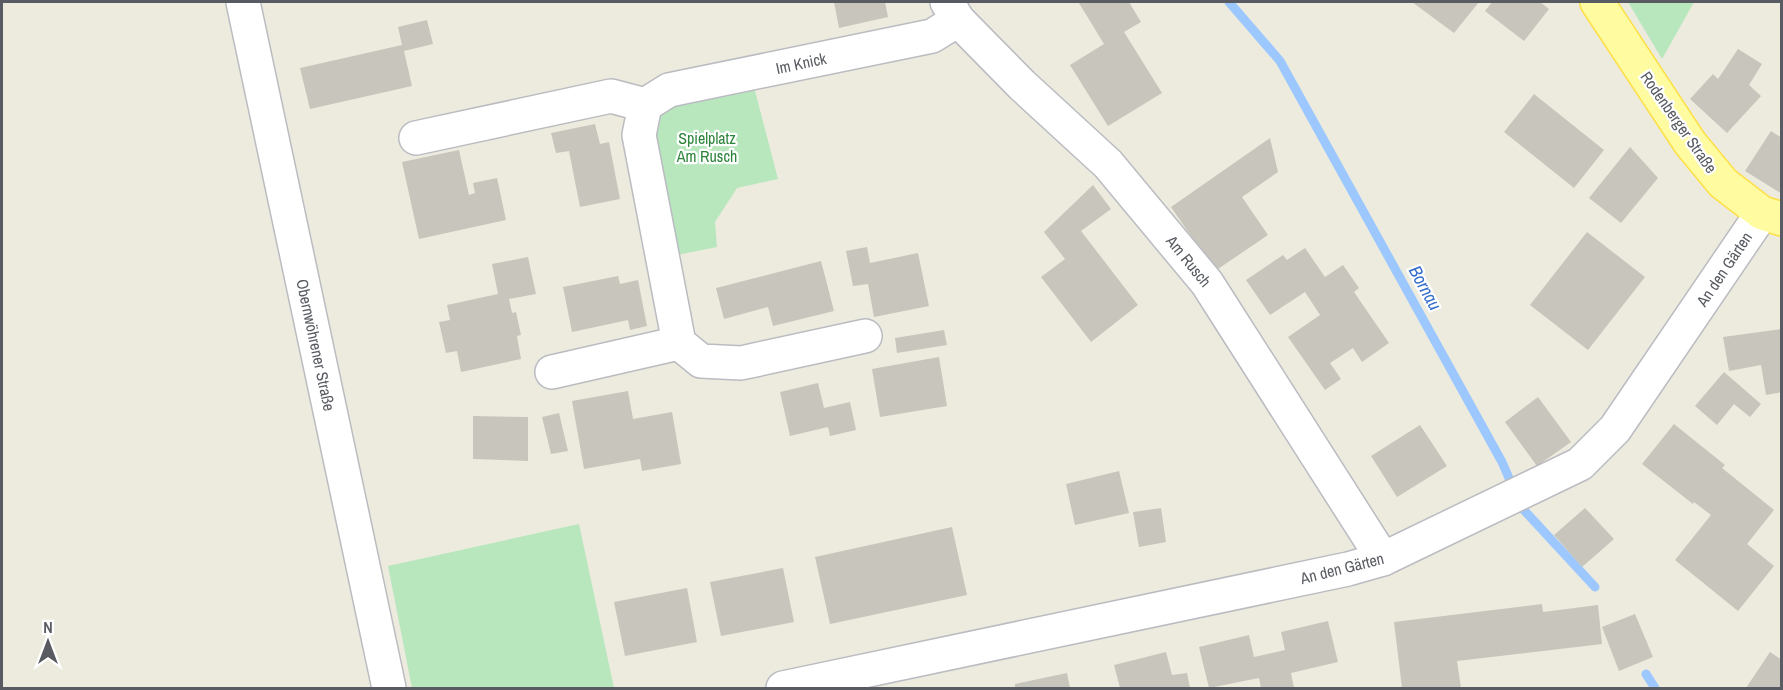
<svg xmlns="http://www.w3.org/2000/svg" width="1783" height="690" font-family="'Archivo Narrow',sans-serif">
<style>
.green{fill:#b8e7be}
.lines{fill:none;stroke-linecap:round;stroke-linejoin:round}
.stream{stroke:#9cc8ff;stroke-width:9}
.building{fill:#c8c5bc}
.minor-casing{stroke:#babcc2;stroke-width:36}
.major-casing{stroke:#fde047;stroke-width:36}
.minor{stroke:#fff;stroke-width:33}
.major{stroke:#fffba1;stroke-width:33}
.labels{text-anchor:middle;stroke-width:4.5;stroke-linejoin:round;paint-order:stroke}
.street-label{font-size:16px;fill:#585b61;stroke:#fff}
.park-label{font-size:16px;fill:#2d843b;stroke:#fff}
.water-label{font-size:18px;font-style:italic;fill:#356dcc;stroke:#fff}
</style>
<rect width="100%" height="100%" fill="#edebde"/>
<g class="green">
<polygon points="1628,2 1694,2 1662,59"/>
<polygon points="754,87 778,179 737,188 715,222 717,247 677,255 651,131 667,105"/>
<polygon points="579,524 614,688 412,688 388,566"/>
</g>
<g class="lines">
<g class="stream">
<polyline points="1229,2 1280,61 1502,462 1522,508 1595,587"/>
<polyline points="1646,674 1655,688"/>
</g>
</g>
<g class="building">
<polygon points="834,2 885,2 888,17 839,28"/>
<polygon points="1081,2 1129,2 1141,22 1124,32 1162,93 1108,126 1070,65 1104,44 1079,3"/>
<polygon points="1412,2 1479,2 1454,33"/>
<polygon points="1492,2 1540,2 1549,9 1524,41 1485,11"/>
<polygon points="427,20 433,44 404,51 412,86 310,109 300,68 402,45 398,27"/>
<polygon points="1738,49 1762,64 1749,85 1761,96 1727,133 1690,99 1713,74 1718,79"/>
<polygon points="1534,94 1604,150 1574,188 1504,132"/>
<polygon points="595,124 600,144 609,142 620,199 580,207 569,151 556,153 551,133"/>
<polygon points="1771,131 1782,138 1782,194 1745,171"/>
<polygon points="1270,138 1278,172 1242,197 1268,235 1215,271 1171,207"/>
<polygon points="1630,147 1658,178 1621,223 1589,198"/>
<polygon points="459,150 469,195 475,193 473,183 497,178 506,220 419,239 402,162"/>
<polygon points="1093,185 1111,209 1081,231 1138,305 1091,342 1041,277 1065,259 1044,232"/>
<polygon points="1587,232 1645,277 1588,350 1530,305"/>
<polygon points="867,247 870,263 918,253 929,306 874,317 868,284 853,286 846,251"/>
<polygon points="1305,248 1325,277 1343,265 1359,288 1354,292 1389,343 1362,362 1353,348 1330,363 1341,379 1325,390 1288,337 1320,315 1305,292 1270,315 1246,280 1283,255 1287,260"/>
<polygon points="528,257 536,294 509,299 512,313 516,312 521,335 517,336 521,359 461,372 457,351 446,353 439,322 450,320 447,305 498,294 492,264"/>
<polygon points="821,261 834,311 773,326 768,307 724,319 716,288"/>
<polygon points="618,276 620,284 638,280 647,326 630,330 628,320 572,332 563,287"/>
<polygon points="1782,329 1782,392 1766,395 1761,365 1729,371 1723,337"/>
<polygon points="944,330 947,345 897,353 895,338"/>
<polygon points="939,357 947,406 880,417 872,369"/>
<polygon points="1724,372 1761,404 1750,417 1734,404 1717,425 1695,406"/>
<polygon points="818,383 824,408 850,402 856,430 830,436 828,427 790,436 780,392"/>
<polygon points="628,391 633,419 672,412 681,464 642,471 640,459 584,469 572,401"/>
<polygon points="1538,397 1571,442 1537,466 1505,422"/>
<polygon points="559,413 568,451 551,454 542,417"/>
<polygon points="473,416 528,417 528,461 473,459"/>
<polygon points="1674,424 1725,465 1722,468 1774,510 1747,544 1774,566 1738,611 1675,560 1711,515 1694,502 1693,504 1642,464"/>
<polygon points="1420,425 1447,466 1397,497 1371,456"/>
<polygon points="1119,471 1129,513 1075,525 1066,484"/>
<polygon points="1161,508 1166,542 1139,547 1133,512"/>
<polygon points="1585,508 1614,539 1582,567 1554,535"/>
<polygon points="952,527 967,595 830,624 815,557"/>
<polygon points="783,568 794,622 721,636 710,582"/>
<polygon points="687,588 697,642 625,656 614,602"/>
<polygon points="1542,604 1543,612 1598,605 1602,644 1457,661 1461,688 1402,688 1394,622"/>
<polygon points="1635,614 1653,657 1619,671 1602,627"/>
<polygon points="1328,621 1338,662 1291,673 1294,688 1261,688 1259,678 1209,688 1199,647 1249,635 1254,657 1285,650 1281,632"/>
<polygon points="1166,652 1172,675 1187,673 1190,688 1120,688 1114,665"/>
<polygon points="1770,652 1782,660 1782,688 1746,688"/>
<polygon points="1067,673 1070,688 1015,688 1015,684"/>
</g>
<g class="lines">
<g class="minor-casing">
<g id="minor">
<polyline points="243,2 389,688"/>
<polyline points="947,2 958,20 1022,85 1108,164 1207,283 1383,559"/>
<polyline points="416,138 611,96 645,105"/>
<polyline points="865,336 741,363 701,361 679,343 639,135 645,105 669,90 932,36 958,20"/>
<polyline points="552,372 679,343"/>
<polyline points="783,688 1348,569 1383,559 1580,464 1615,429 1762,213"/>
</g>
</g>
<g class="major-casing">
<polyline id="major" points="1597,2 1690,143 1723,183 1762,213 1782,219"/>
</g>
<use href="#minor" class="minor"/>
<use href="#major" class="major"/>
</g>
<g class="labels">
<g class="street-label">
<text transform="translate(801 63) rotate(-12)" y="6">Im Knick</text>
<text transform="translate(1679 122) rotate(55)" y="6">Rodenberger Straße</text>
<text transform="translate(1189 261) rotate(51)" y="6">Am Rusch</text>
<text transform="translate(1724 269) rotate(-56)" y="6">An den Gärten</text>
<text transform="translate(316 345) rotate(78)" y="6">Obernwöhrener Straße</text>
<text transform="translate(1342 568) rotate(-14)" y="6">An den Gärten</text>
</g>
<g class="park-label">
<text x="707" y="144">Spielplatz<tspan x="707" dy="18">Am Rusch</tspan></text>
</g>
<g class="water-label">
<text transform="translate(1425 288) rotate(61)" y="6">Bornau</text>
</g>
</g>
<rect width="1783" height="690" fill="none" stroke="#585b61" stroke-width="6"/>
<g transform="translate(48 642)" stroke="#ffffff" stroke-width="4.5" paint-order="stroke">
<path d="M0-4.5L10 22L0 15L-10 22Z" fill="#585b61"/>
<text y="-9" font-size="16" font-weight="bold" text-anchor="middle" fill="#585b61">N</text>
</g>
</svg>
